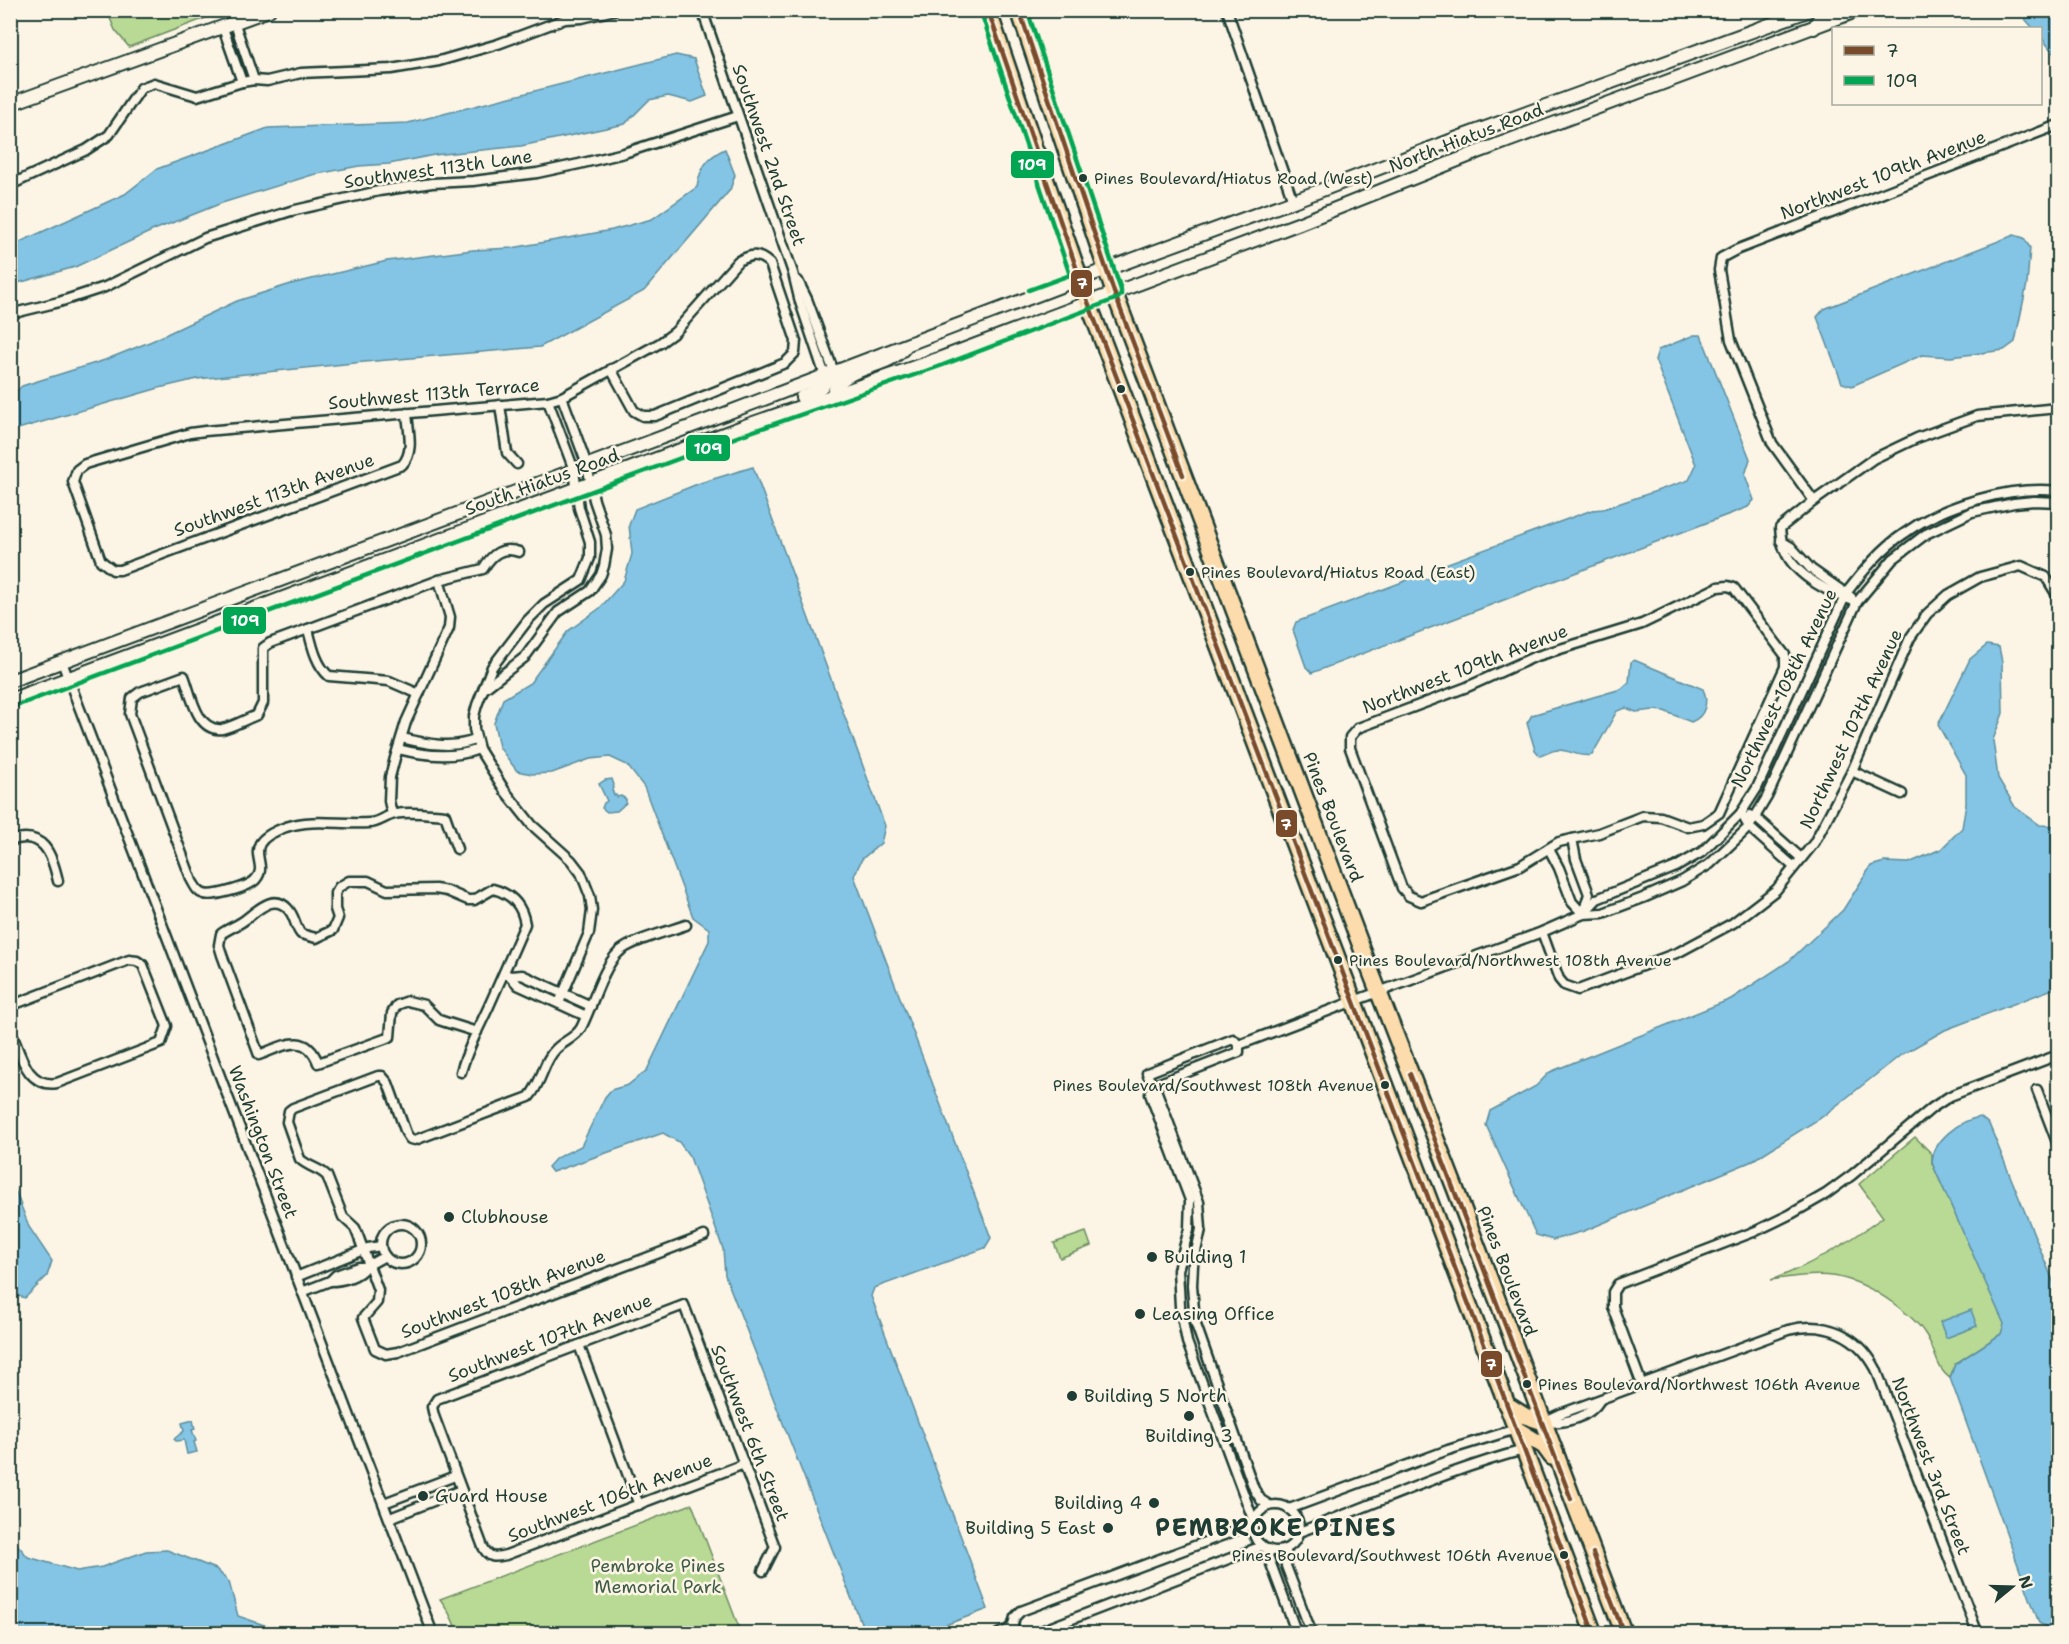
<svg xmlns="http://www.w3.org/2000/svg" width="2069" height="1644" font-family="'Shantell Sans',sans-serif">
<style>
.green{fill:#b9da94;stroke:#6c8c64;stroke-width:1.5}
.water{fill:#84c4e4;stroke:#5c8e9e;stroke-width:1.5}
.lines{fill:none;stroke-linecap:round;stroke-linejoin:round}
.street-casing{stroke:#1f3d34;stroke-width:13}
.secondary-casing{stroke:#1f3d34;stroke-width:16}
.highway-casing{stroke:#1f3d34;stroke-width:20}
.street{stroke:#fcf5e5;stroke-width:8}
.secondary{stroke:#fcf5e5;stroke-width:12}
.highway{stroke:#fcdcac;stroke-width:15}
.bus-1-casing{stroke:#fcf5e5;stroke-width:9}
.bus-2-casing{stroke:#fcf5e5;stroke-width:9}
.bus-1{stroke:#7a4b2a;stroke-width:4.5}
.bus-2{stroke:#00a651;stroke-width:4.5}
.bus-dot{fill:#1f3d34;stroke:#fcf5e5;stroke-width:2}
.labels{text-anchor:middle;stroke-width:5;stroke-linejoin:round;paint-order:stroke}
.bus-label{font-size:16px;fill:#1f3d34;stroke:#fcf5e5;text-anchor:start}
.street-label{font-size:18px;fill:#1f3d34;stroke:#fcf5e5}
.poi-label{font-size:18px;fill:#1f3d34;stroke:#fcf5e5;text-anchor:start}
.park-label{font-size:18px;fill:#3e5c47;stroke:#fcf5e5}
.district-label{font-size:24px;font-weight:bold;letter-spacing:1.5px;fill:#1f3d34;stroke:#fcf5e5}
.line-badge{stroke:#fcf5e5;stroke-width:2}
.badge-label{font-size:16px;text-anchor:middle;font-weight:bold;fill:#fff}
</style>
<rect width="100%" height="100%" fill="#fcf5e5"/>
<filter id="ink" filterUnits="userSpaceOnUse"><feTurbulence type="fractalNoise" baseFrequency=".0167" numOctaves="2"/><feDisplacementMap in="SourceGraphic" scale="12" xChannelSelector="R" yChannelSelector="G"/><feConvolveMatrix kernelMatrix="1 2 1 2 8 2 1 2 1" color-interpolation-filters="sRGB"/></filter>
<g filter="url(#ink)">
<g class="green">
<polygon points="107,11 110,11 112,17 139,11 210,11 211,16 129,47 115,30"/>
<path d="M1915 1137 1932 1154V1163L2005 1324 2001 1334 1955 1364 1950 1378C1936 1369 1935 1348 1926 1335 1918 1322 1905 1312 1893 1303 1850 1272 1822 1271 1771 1280 1812 1265 1848 1243 1883 1217L1859 1184Z"/>
<polygon points="1086,1232 1091,1246 1060,1258 1054,1243"/>
<path d="M692 1504 741 1633H458C453 1621 449 1610 440 1599Z"/>
</g>
<g class="water">
<polygon points="2018,11 2058,11 2058,59 2041,37 2040,28 2033,28"/>
<polygon points="676,55 694,59 707,96 692,102 668,96 649,100 625,124 521,146 434,155 389,164 359,166 312,175 222,203 154,230 75,267 11,285 11,246 125,194 157,169 268,128 408,123"/>
<path d="M725 149 735 175 730 190 644 291 540 347 364 362 197 379 159 388 11 431C10 412 6 399 22 386L105 360 152 341 237 301 291 284 387 261 473 250 512 248 612 230 652 219 697 187C700 168 707 157 725 149Z"/>
<polygon points="2014,235 2024,238 2030,248 2027,284 2015,342 2004,350 1951,357 1922,355 1852,386 1842,383 1817,317 1824,309"/>
<polygon points="1694,335 1701,335 1750,459 1745,475 1754,500 1748,507 1312,673 1306,667 1293,630 1296,622 1413,578 1432,579 1437,567 1592,510 1603,509 1689,480 1696,465 1655,360 1658,350"/>
<polygon points="753,467 885,826 881,843 862,859 854,876 991,1238 985,1248 874,1288 871,1296 988,1609 932,1630 865,1633 725,1275 723,1249 690,1157 679,1142 663,1133 552,1172 548,1167 556,1158 581,1146 605,1097 611,1090 628,1085 647,1070 709,941 709,929 693,917 644,787 627,765 610,757 590,759 552,773 532,774 517,771 499,747 494,723 503,699 530,683 568,631 600,608 624,581 632,554 629,525 635,509 700,483"/>
<polygon points="1987,645 1999,647 2002,662 2003,713 1993,740 1998,778 2015,807 2040,825 2058,826 2058,987 1945,1030 1901,1055 1822,1117 1750,1162 1584,1231 1553,1240 1536,1235 1486,1125 1490,1111 1536,1086 1550,1072 1731,999 1789,961 1843,910 1871,866 1884,862 1909,863 1941,849 1962,828 1966,804 1966,775 1938,725 1970,659"/>
<path d="M1634 660 1703 689C1709 702 1705 717 1691 722L1664 711 1654 710 1636 712 1626 708 1617 711 1592 755C1578 758 1571 750 1558 750 1552 750 1546 754 1540 756L1535 750 1527 723 1532 715 1621 689 1629 682 1631 662Z"/>
<polygon points="612,779 614,785 612,790 614,795 616,795 617,797 621,796 626,799 626,803 617,811 607,812 602,808 604,803 607,801 599,784 605,780"/>
<path d="M1980 1117 1989 1124 2058 1293V1625L2049 1629 2039 1623 1950 1378 1955 1364 2001 1334 2004 1324 1932 1163C1932 1141 1960 1120 1980 1117Z"/>
<polygon points="11,1179 29,1227 52,1261 47,1276 25,1298 11,1294"/>
<polygon points="1971,1310 1977,1326 1946,1338 1940,1322"/>
<polygon points="193,1420 195,1429 192,1430 196,1441 194,1442 197,1452 187,1454 184,1440 176,1441 174,1439 184,1431 182,1423"/>
<polygon points="10,1536 28,1557 77,1571 102,1567 146,1551 167,1550 216,1569 229,1582 238,1616 267,1626 275,1633 11,1633"/>
</g>
<g class="lines">
<g class="street-casing">
<g id="street">
<polyline points="702,10 793,273 800,302 825,376"/>
<polyline points="1227,10 1293,201"/>
<polyline points="235,24 254,80"/>
<polyline points="223,28 242,82"/>
<polyline points="10,185 86,150 109,135 141,88 154,83 197,96 242,82 254,80 267,81 301,73 391,69 439,61 498,44 565,19 582,18 614,10"/>
<polyline points="798,281 807,299 834,372"/>
<polyline points="10,314 59,302 105,287 205,238 291,211 379,191 432,183 473,181 537,173 579,164 624,153 738,116"/>
<polyline points="548,401 574,470 579,508 590,542 590,558 581,580 544,604 528,620 492,667 477,705 474,716 474,729 479,749 505,791 532,825 571,860 581,873 590,896 592,910 589,933 559,1003"/>
<polyline points="500,405 507,453 517,464"/>
<path d="M407 413C408 430 415 452 402 465L120 570H113L101 561 73 482 77 470 85 464 190 433 205 431 548 401 562 397 660 343 675 332 738 261C752 254 758 253 770 264L796 341 795 353 785 363 655 416H643L634 411 611 369"/>
<polyline points="1814,501 1873,459 1917,438 1977,416 2058,408"/>
<polyline points="1781,541 1791,547 1811,569 1851,597"/>
<polygon points="1728,586 1734,588 1785,655 1785,667 1719,813 1703,824 1688,827 1661,817 1643,816 1599,833 1559,842 1520,866 1421,901 1409,896 1402,888 1350,748 1350,737 1358,728 1467,687 1534,657 1642,624 1718,587"/>
<path d="M1857 602C1832 594 1796 577 1785 551 1781 543 1781 536 1780 528L1814 501 1772 443 1731 340 1719 270 1721 258 1736 250 2058 125"/>
<path d="M308 629 439 580 483 569C492 554 502 546 519 552"/>
<polyline points="62,662 433,1634"/>
<polyline points="485,688 525,657 558,612 590,591 601,575 604,566 607,549 606,535 594,500 587,465 562,397"/>
<path d="M419 694 389 681 329 676C316 665 312 645 308 629L270 643 263 648V703L257 715C246 719 233 727 222 729 196 732 191 693 184 676L140 692 132 698 130 714 192 881C195 886 197 892 204 894 213 897 250 887 256 879 271 862 236 845 286 827 313 818 341 825 369 823 379 823 385 816 395 814 411 811 429 814 445 815L457 849"/>
<path d="M402 738C426 744 452 749 475 740"/>
<path d="M398 749C425 756 453 759 479 749"/>
<polyline points="1852,771 1902,794"/>
<polyline points="1741,813 1749,827 1794,867"/>
<polyline points="392,814 389,801 390,777 395,758 406,722 449,628 450,617 439,580"/>
<polyline points="1750,815 1755,817 1801,858"/>
<polyline points="1572,839 1576,859 1589,894 1584,911"/>
<path d="M10 841C43 829 52 854 58 881"/>
<polyline points="1549,849 1559,868 1572,902 1583,914"/>
<polyline points="1583,914 1603,913 1643,898 1682,881 1710,864 1749,827 1767,797 1857,602 1893,559 1926,534 1972,512 2014,503 2034,501 2058,502"/>
<path d="M686 925C669 931 629 941 618 953 603 967 591 1009 581 1028 575 1038 564 1041 556 1049 543 1061 542 1083 529 1097L415 1140 410 1139 406 1133 388 1083 382 1076H378L293 1108 289 1111 287 1122 300 1159C308 1167 320 1168 327 1176L343 1217 355 1228 359 1238 378 1290 377 1302 363 1318 375 1349 386 1354 398 1352 704 1236"/>
<polyline points="1542,932 1559,979 1564,985 1578,990 1679,952 1733,923 1776,890 1814,843 1852,771 1910,638 1927,614 1948,595 1980,577 2021,566 2046,577 2057,595 2058,613"/>
<polyline points="504,973 510,976 522,975 591,1006"/>
<polyline points="510,976 518,985 586,1016"/>
<path d="M10 1006 129 960 137 961 143 965 167 1026 161 1043 57 1083C26 1088 20 1052 10 1029"/>
<path d="M1239 1045 1354 1001 1542 932 1583 914 1597 899 1676 867 1702 852 1741 813 1757 788 1847 592C1864 570 1882 548 1905 533 1945 504 2010 486 2058 491"/>
<polyline points="1239,1045 1233,1039 1147,1073 1152,1086 1157,1092 1199,1202 1201,1229 1193,1265 1192,1285 1195,1322 1254,1489 1261,1500 1269,1505"/>
<path d="M461 1072C467 1049 479 1028 489 1006 501 979 513 952 525 924 522 905 512 894 493 889L474 900H468L447 891 435 889 387 890 368 881H349L339 887 335 893V909L338 918 333 930 316 938 301 934C295 927 295 916 288 909 274 893 258 910 246 919 239 925 229 928 221 934L219 945 222 955 259 1055C283 1046 306 1031 318 1063L390 1037 392 1013 397 1005 408 1001 424 1005 439 1020 445 1022 477 1032"/>
<polyline points="1152,1086 1150,1094 1190,1200 1189,1229 1178,1270 1180,1306 1187,1342 1254,1522"/>
<polyline points="1152,1086 1239,1052 1239,1045"/>
<polyline points="2037,1090 2058,1145"/>
<polyline points="2050,1122 2058,1119"/>
<circle cx="401" cy="1244" r="20"/>
<polyline points="296,1277 368,1248 381,1246"/>
<path d="M330 1281C342 1281 358 1277 365 1267"/>
<polyline points="302,1292 330,1281 336,1275 358,1267 365,1267 385,1256"/>
<polyline points="579,1345 639,1505"/>
<polyline points="1642,1385 1613,1307 1613,1292 1618,1284 1756,1231 1791,1214 1826,1194 1852,1175 1932,1108 1950,1096 2058,1055"/>
<path d="M1543 1422 1560 1414 1788 1330C1825 1320 1858 1335 1876 1369L1978 1634"/>
<path d="M1546 1423C1566 1423 1589 1418 1600 1400"/>
<path d="M744 1464 506 1555C494 1558 489 1558 483 1547L434 1416 432 1407 437 1399 684 1305 775 1547 763 1571"/>
<polyline points="384,1503 455,1476"/>
<circle cx="1276" cy="1528" r="23"/>
<polyline points="1289,1509 1448,1450 1516,1429"/>
<polyline points="390,1518 461,1490"/>
<path d="M1299 1532C1374 1505 1447 1470 1524 1450"/>
<polyline points="1268,1549 1268,1556 1297,1634"/>
<polyline points="1286,1549 1286,1566 1312,1634"/>
<polyline points="1012,1628 1015,1617 1021,1611 1253,1524"/>
<polyline points="1012,1628 1021,1634"/>
<polyline points="998,1634 1012,1628"/>
<polyline points="1033,1634 1257,1548 1261,1545"/>
</g>
</g>
<g class="secondary-casing">
<g id="secondary">
<polyline points="1814,28 1821,15 1829,10"/>
<polyline points="10,104 269,10"/>
<path d="M832 395C834 392 836 387 839 383 856 365 888 368 905 347"/>
<path d="M802 397C817 392 825 385 834 372"/>
<polyline points="10,681 727,413 1058,287 1293,201 1455,139 1810,10"/>
<polyline points="10,700 742,427 941,358 1300,223 1478,152 1859,10"/>
</g>
</g>
<g class="highway-casing">
<g id="highway">
<polyline points="988,10 1033,143"/>
<polyline points="1019,10 1114,292 1372,975 1455,1188 1624,1634"/>
<polyline points="1036,152 1088,302 1594,1634"/>
<polyline points="1506,1404 1525,1416 1543,1422"/>
<polyline points="1516,1429 1544,1446 1552,1457"/>
</g>
</g>
<use href="#street" class="street"/>
<use href="#secondary" class="secondary"/>
<use href="#highway" class="highway"/>
<g class="bus-1-casing">
<g id="bus-1">
<polyline points="988,10 1088,302 1594,1634"/>
<polyline points="1019,10 1114,292 1183,475"/>
<polyline points="1410,1074 1571,1499"/>
<polyline points="1593,1553 1624,1634"/>
</g>
</g>
<g class="bus-2-casing">
<g id="bus-2">
<polyline points="981,12 1070,275 1029,290"/>
<polyline points="13,707 745,434 943,365 1118,298 1121,295 1121,290 1027,10"/>
</g>
</g>
<use href="#bus-1" class="bus-1"/>
<use href="#bus-2" class="bus-2"/>
</g>
</g>
<g class="bus-dot">
<circle cx="1083" cy="178" r="5"/>
<circle cx="1121" cy="389" r="5"/>
<circle cx="1190" cy="572" r="5"/>
<circle cx="1338" cy="960" r="5"/>
<circle cx="1385" cy="1085" r="5"/>
<circle cx="449" cy="1217" r="6"/>
<circle cx="1152" cy="1257" r="6"/>
<circle cx="1140" cy="1314" r="6"/>
<circle cx="1527" cy="1384" r="5"/>
<circle cx="1072" cy="1396" r="6"/>
<circle cx="1189" cy="1416" r="6"/>
<circle cx="423" cy="1496" r="6"/>
<circle cx="1154" cy="1503" r="6"/>
<circle cx="1108" cy="1528" r="6"/>
<circle cx="1564" cy="1555" r="5"/>
</g>
<g class="labels">
<g class="bus-label">
<text x="1094" y="184">Pines Boulevard/Hiatus Road (West)</text>
<text x="1201" y="578">Pines Boulevard/Hiatus Road (East)</text>
<text x="1349" y="966">Pines Boulevard/Northwest 108th Avenue</text>
<text x="1374" y="1091" text-anchor="end">Pines Boulevard/Southwest 108th Avenue</text>
<text x="1538" y="1390">Pines Boulevard/Northwest 106th Avenue</text>
<text x="1553" y="1561" text-anchor="end">Pines Boulevard/Southwest 106th Avenue</text>
</g>
<g class="street-label">
<text transform="translate(1466 138) rotate(-21)" y="6">North Hiatus Road</text>
<text transform="translate(769 155) rotate(71)" y="6">Southwest 2nd Street</text>
<text transform="translate(438 169) rotate(-8)" y="6">Southwest 113th Lane</text>
<text transform="translate(1883 175) rotate(-21)" y="6">Northwest 109th Avenue</text>
<text transform="translate(434 394) rotate(-5)" y="6">Southwest 113th Terrace</text>
<text transform="translate(542 482) rotate(-20)" y="6">South Hiatus Road</text>
<text transform="translate(274 495) rotate(-20)" y="6">Southwest 113th Avenue</text>
<text transform="translate(1465 669) rotate(-21)" y="6">Northwest 109th Avenue</text>
<text transform="translate(1784 688) rotate(-64)" y="6">Northwest 108th Avenue</text>
<text transform="translate(1851 729) rotate(-65)" y="6">Northwest 107th Avenue</text>
<text transform="translate(1333 817) rotate(69)" y="6">Pines Boulevard</text>
<text transform="translate(263 1142) rotate(69)" y="6">Washington Street</text>
<text transform="translate(1507 1271) rotate(69)" y="6">Pines Boulevard</text>
<text transform="translate(503 1294) rotate(-21)" y="6">Southwest 108th Avenue</text>
<text transform="translate(550 1338) rotate(-21)" y="6">Southwest 107th Avenue</text>
<text transform="translate(750 1433) rotate(69)" y="6">Southwest 6th Street</text>
<text transform="translate(1931 1466) rotate(69)" y="6">Northwest 3rd Street</text>
<text transform="translate(610 1498) rotate(-21)" y="6">Southwest 106th Avenue</text>
</g>
<g class="poi-label">
<text x="461" y="1223">Clubhouse</text>
<text x="1164" y="1263">Building 1</text>
<text x="1152" y="1320">Leasing Office</text>
<text x="1084" y="1402">Building 5 North</text>
<text x="1189" y="1442" text-anchor="middle">Building 3</text>
<text x="435" y="1502">Guard House</text>
<text x="1142" y="1509" text-anchor="end">Building 4</text>
<text x="1096" y="1534" text-anchor="end">Building 5 East</text>
</g>
<g class="park-label">
<text x="658" y="1572">Pembroke Pines<tspan x="658" dy="21">Memorial Park</tspan></text>
</g>
<g class="district-label">
<text x="1276" y="1536">PEMBROKE PINES</text>
</g>
</g>
<g class="line-badge">
<rect x="1010" y="150" width="45" height="29" rx="6" fill="#00a651"/>
<rect x="1070" y="269" width="23" height="29" rx="6" fill="#7a4b2a"/>
<rect x="685" y="434" width="46" height="28" rx="6" fill="#00a651"/>
<rect x="222" y="606" width="45" height="29" rx="6" fill="#00a651"/>
<rect x="1275" y="809" width="23" height="29" rx="6" fill="#7a4b2a"/>
<rect x="1480" y="1350" width="23" height="28" rx="6" fill="#7a4b2a"/>
</g>
<g class="badge-label">
<text x="1032" y="170">109</text>
<text x="1082" y="289">7</text>
<text x="708" y="454">109</text>
<text x="245" y="626">109</text>
<text x="1286" y="830">7</text>
<text x="1491" y="1370">7</text>
</g>
<rect width="2069" height="1644" fill="none" stroke="#fcf5e5" stroke-width="36"/>
<rect x="18" y="18" width="2033" height="1608" fill="none" stroke="#1f3d34" stroke-width="2" filter="url(#ink)"/>
<rect x="1832" y="27" width="210" height="78" fill="#fcf5e5" stroke="#a4ab9e" stroke-width="1.5"/>
<rect x="1844" y="46" width="30" height="9" fill="#7a4b2a" stroke="#a4ab9e" stroke-width="1.5"/>
<text x="1886" y="57" font-size="18" fill="#1f3d34">7</text>
<rect x="1844" y="76" width="30" height="9" fill="#00a651" stroke="#a4ab9e" stroke-width="1.5"/>
<text x="1886" y="87" font-size="18" fill="#1f3d34">109</text>
<g transform="translate(2012 1587) rotate(71)" stroke="#fcf5e5" stroke-width="4.5" paint-order="stroke">
<path d="M0-4.5L10 22L0 15L-10 22Z" fill="#1f3d34"/>
<text y="-9" font-size="16" font-weight="bold" text-anchor="middle" fill="#1f3d34">N</text>
</g>
</svg>
